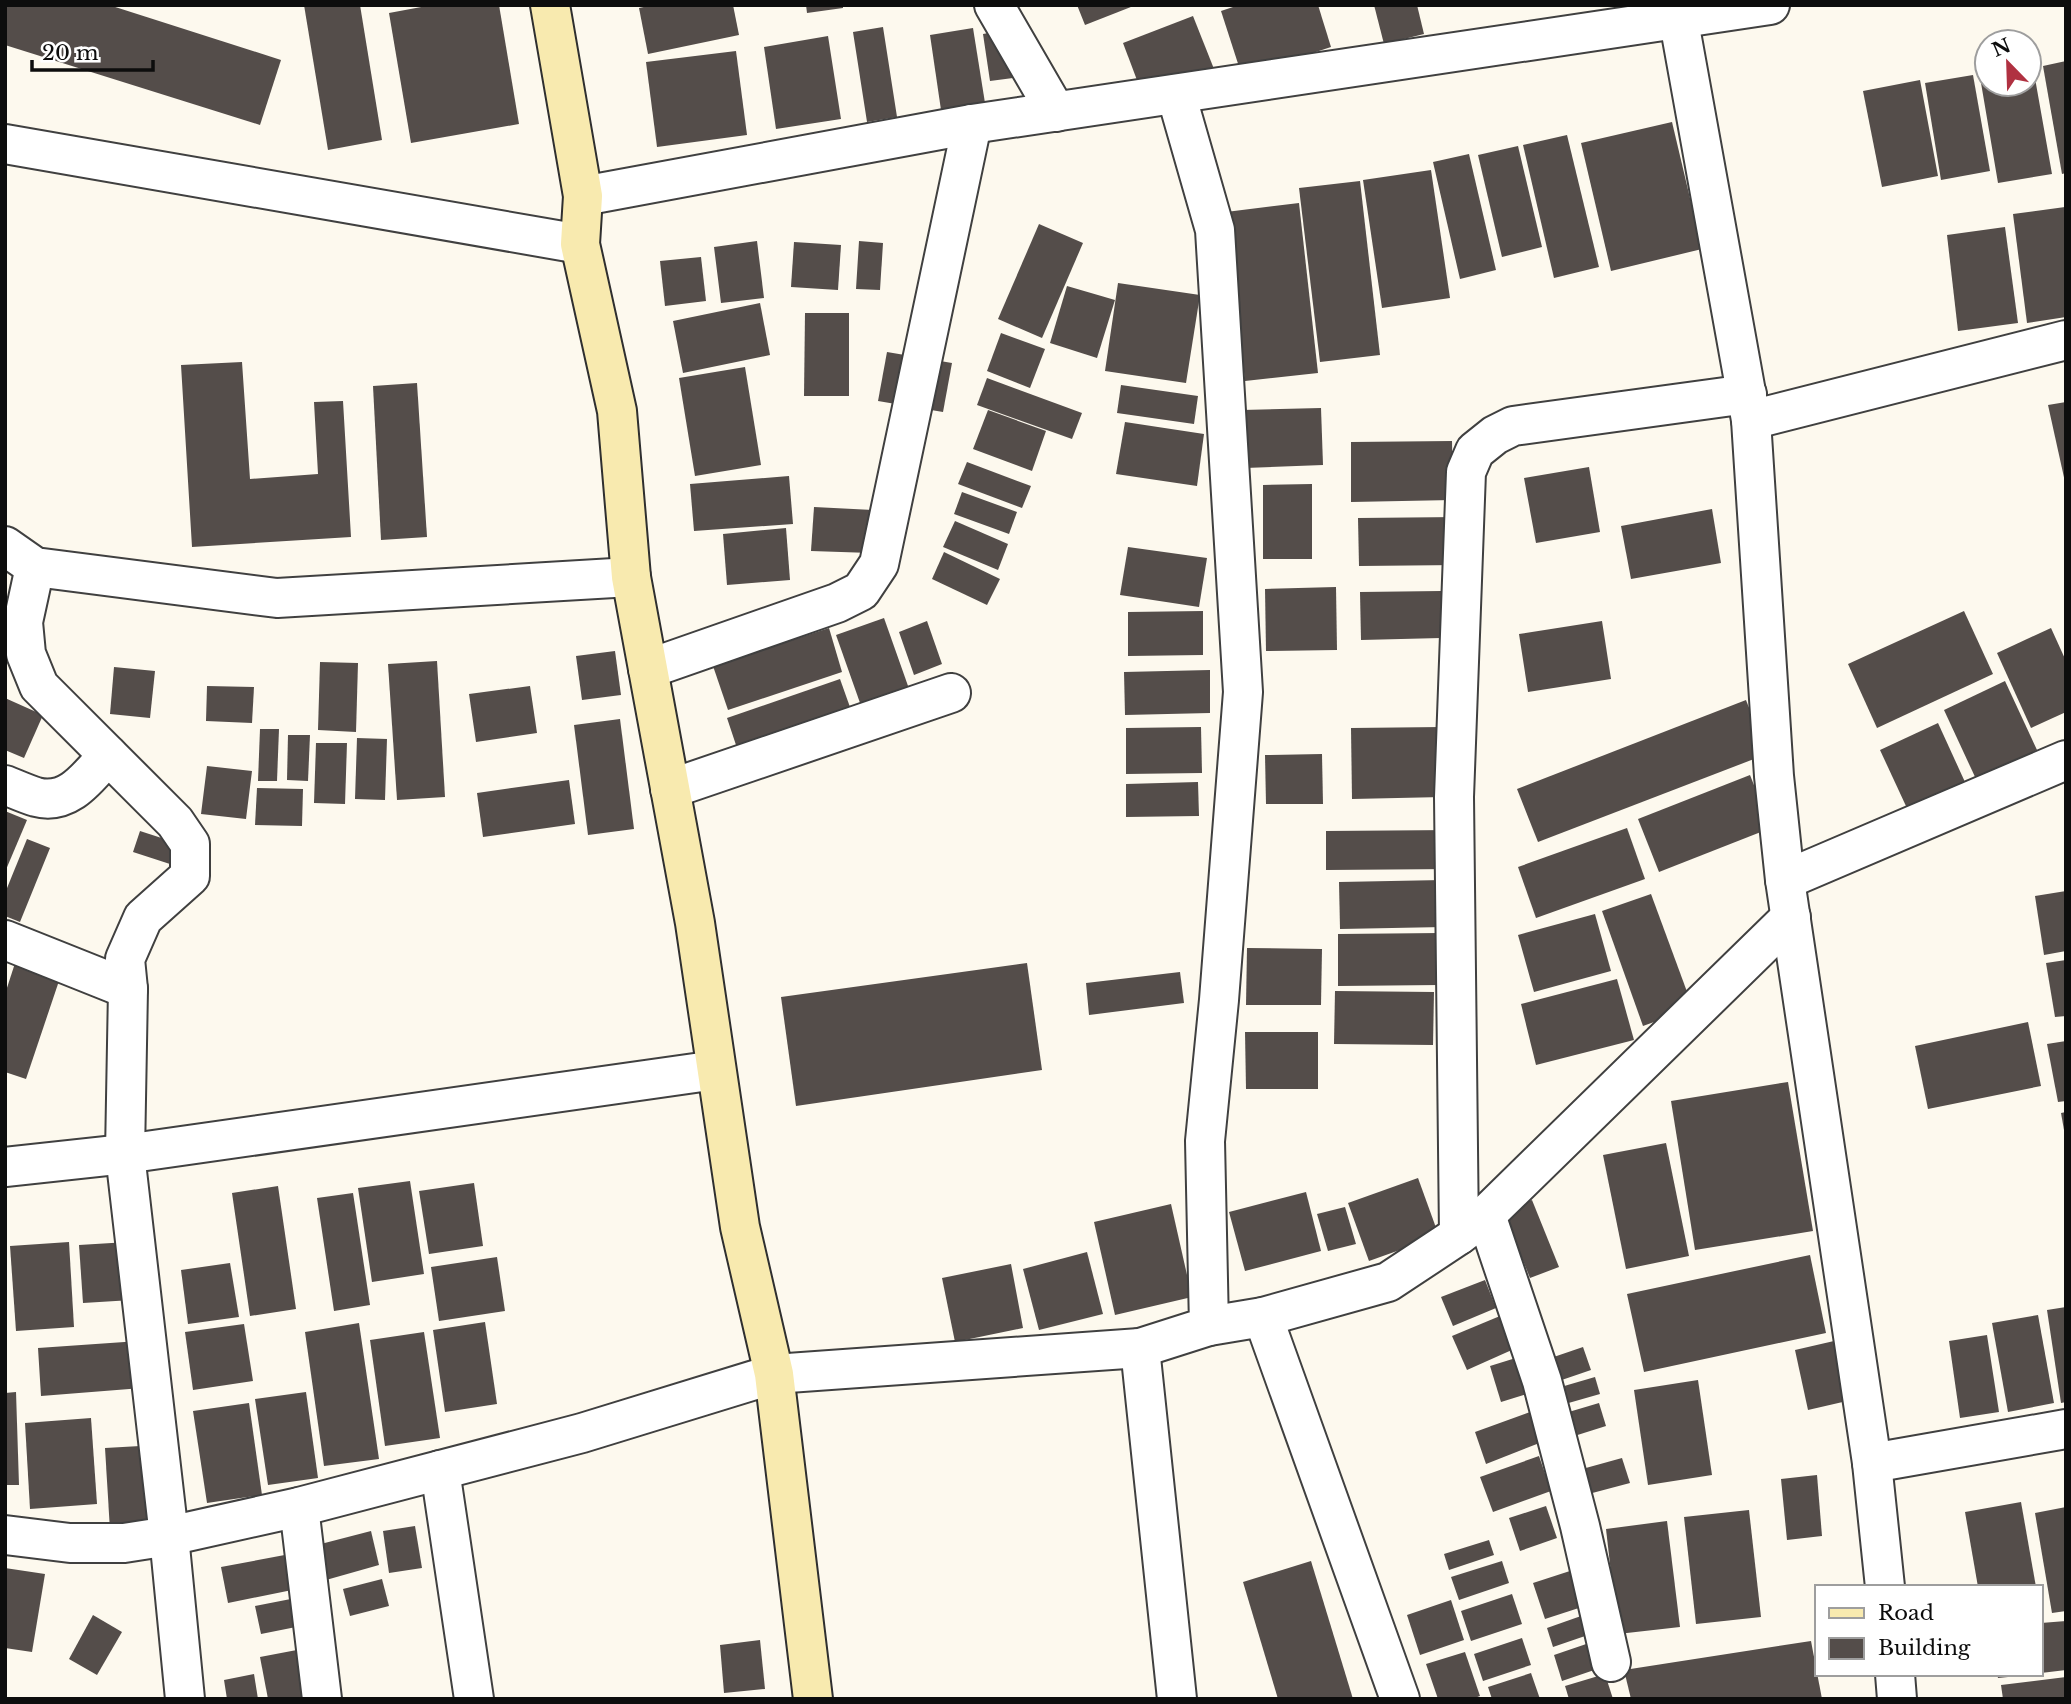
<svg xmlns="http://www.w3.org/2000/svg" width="2071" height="1704" font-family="'Libre Baskerville',serif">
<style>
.building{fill:#544d4a}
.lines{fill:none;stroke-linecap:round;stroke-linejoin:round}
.street-casing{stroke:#404040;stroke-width:42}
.secondary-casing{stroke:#2f2f2f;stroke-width:42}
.street{stroke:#fff;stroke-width:38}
.secondary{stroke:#f8eaaf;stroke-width:38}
</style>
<rect width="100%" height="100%" fill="#fdf9ee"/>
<g class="building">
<polygon points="5,5 109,5 281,60 260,125 5,45"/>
<polygon points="304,5 360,5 382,140 328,150"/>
<polygon points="432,5 499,5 519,124 411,143 389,13"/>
<polygon points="653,5 733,5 739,35 648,54 639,8"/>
<polygon points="806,5 843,5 843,8 807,13"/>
<polygon points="1077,5 1136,5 1085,25"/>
<polygon points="1239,5 1318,5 1331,47 1242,76 1221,11"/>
<polygon points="1374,5 1417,5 1424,34 1384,44"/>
<polygon points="1193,16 1214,69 1143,96 1123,43"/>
<polygon points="883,27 897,117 867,122 853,32"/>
<polygon points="973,28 985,103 941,110 930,35"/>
<polygon points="1005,30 1013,78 990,81 983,34"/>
<polygon points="828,36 841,119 776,129 764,47"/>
<polygon points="736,51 747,135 657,147 646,62"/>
<polygon points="2066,61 2066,173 2062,174 2043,66"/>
<polygon points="2033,67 2052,174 1998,183 1980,77 1987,76 1987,84 2029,84 2029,68"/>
<polygon points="1973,75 1990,171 1941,180 1925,83"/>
<polygon points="1920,80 1938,176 1882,187 1863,91"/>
<polygon points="1672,122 1702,249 1611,271 1581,143"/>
<polygon points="1567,135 1599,267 1554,278 1523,145"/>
<polygon points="1518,146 1542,247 1502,257 1478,155"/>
<polygon points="1469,154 1496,270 1460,279 1433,162"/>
<polygon points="1431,170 1450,298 1382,308 1363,180"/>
<polygon points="1360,181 1380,355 1320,362 1299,188"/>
<polygon points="1299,203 1318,373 1245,381 1226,212"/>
<polygon points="2065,207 2066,317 2027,323 2013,214"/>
<polygon points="1039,224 1083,243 1042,338 998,319"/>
<polygon points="2005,227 2018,323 1958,331 1947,235"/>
<polygon points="757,241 764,298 721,303 714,247"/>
<polygon points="859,241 883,243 880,290 856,289"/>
<polygon points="794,242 841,245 838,290 791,287"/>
<polygon points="701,257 706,301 665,306 660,261"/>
<polygon points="1118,283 1200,295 1186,383 1105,371"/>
<polygon points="1067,286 1115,300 1097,358 1050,343"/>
<polygon points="760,303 770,355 683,373 673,321"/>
<polygon points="805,313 849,313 849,396 804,396"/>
<polygon points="1001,333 1045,349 1030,388 987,371"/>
<polygon points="887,352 952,363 943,412 878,401"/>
<polygon points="242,362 250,479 318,474 314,402 343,401 351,537 192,547 181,365"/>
<polygon points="745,367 761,465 695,476 679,378"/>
<polygon points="987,378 1082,413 1072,439 977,405"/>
<polygon points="417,383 427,537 381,540 373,386"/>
<polygon points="1121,385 1198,396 1194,424 1117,413"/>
<polygon points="2066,402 2066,482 2065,482 2048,405"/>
<polygon points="1321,408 1323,465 1245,468 1242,410"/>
<polygon points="988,410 1046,431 1032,471 973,449"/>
<polygon points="1125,422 1204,434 1197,486 1116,474"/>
<polygon points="1452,441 1453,500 1351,502 1351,442"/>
<polygon points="967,462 1031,486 1022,508 958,484"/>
<polygon points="1589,467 1600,532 1536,543 1524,478"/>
<polygon points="789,476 793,524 694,531 690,484"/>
<polygon points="1312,484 1312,559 1263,559 1263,485"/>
<polygon points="962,492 1017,512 1009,534 954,514"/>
<polygon points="814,507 873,510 871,553 811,551"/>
<polygon points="1712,509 1721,563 1631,579 1621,526"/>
<polygon points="1459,517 1459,565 1359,566 1358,518"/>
<polygon points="955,521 1008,544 998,570 943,547"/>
<polygon points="786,528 790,580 727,585 723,534"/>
<polygon points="1128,547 1207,558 1199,607 1120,595"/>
<polygon points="944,552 1000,579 987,605 932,579"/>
<polygon points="1336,587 1337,650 1266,651 1265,589"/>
<polygon points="1441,591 1441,638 1361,640 1360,592"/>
<polygon points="1203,611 1203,655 1128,656 1128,612"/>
<polygon points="1964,611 1993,674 1877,728 1848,664"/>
<polygon points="884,618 913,700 865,717 836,635"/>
<polygon points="927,621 942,664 914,675 899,632"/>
<polygon points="1602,621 1611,679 1528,692 1519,634"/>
<polygon points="829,628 842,672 728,710 713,666"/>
<polygon points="2051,628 2066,661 2066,712 2031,728 1997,653"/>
<polygon points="615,651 621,695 582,700 576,656"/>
<polygon points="437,661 445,797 397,800 388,664"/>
<polygon points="320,662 358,663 356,732 318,730"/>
<polygon points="114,667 155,671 150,718 110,714"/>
<polygon points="1210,670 1210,713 1125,715 1124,672"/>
<polygon points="840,679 856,724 742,763 727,718"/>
<polygon points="2005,681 2037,750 1976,779 1944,710"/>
<polygon points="207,686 254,687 252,723 206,721"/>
<polygon points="530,686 537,733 476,742 469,694"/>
<polygon points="5,698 43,715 24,758 5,750"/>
<polygon points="1746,700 1767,754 1538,842 1517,789"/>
<polygon points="620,719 634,829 588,835 574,725"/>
<polygon points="1938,723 1970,793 1912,819 1880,750"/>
<polygon points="1201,727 1202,773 1126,774 1126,728"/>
<polygon points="1442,727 1443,797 1352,799 1351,728"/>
<polygon points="260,729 279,729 277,781 258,781"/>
<polygon points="288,735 310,735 308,781 287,780"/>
<polygon points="357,738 387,739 385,800 355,799"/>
<polygon points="316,743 347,743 345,804 314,803"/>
<polygon points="1322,754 1323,804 1266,804 1265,755"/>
<polygon points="207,766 252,771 246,819 201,814"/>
<polygon points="1750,775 1771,828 1659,872 1638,819"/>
<polygon points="569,780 575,824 483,837 477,793"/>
<polygon points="1198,782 1199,816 1126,817 1126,784"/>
<polygon points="257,788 303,789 302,826 255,825"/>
<polygon points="5,811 27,820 5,872"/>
<polygon points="1627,828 1645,879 1536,918 1518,867"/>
<polygon points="1453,830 1454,869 1326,870 1326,831"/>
<polygon points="140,831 180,844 173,865 133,852"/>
<polygon points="27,839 50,848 20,922 5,916 5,893"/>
<polygon points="1443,880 1444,927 1340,929 1339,882"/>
<polygon points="2066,891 2066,951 2044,955 2035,896"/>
<polygon points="1651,894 1693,1008 1643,1026 1602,911"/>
<polygon points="1595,914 1611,971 1534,992 1518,935"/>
<polygon points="1440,933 1440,985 1338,986 1338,934"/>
<polygon points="1247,948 1322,949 1321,1005 1246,1005"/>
<polygon points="17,957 62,972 26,1079 5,1072 5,994"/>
<polygon points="2066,960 2066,1016 2055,1017 2046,963"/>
<polygon points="1027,963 1042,1070 796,1106 781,997"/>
<polygon points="1180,972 1184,1003 1089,1015 1086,983"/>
<polygon points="1617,979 1634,1040 1536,1065 1521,1004"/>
<polygon points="1335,991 1434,992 1433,1045 1334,1044"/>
<polygon points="2028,1022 2041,1086 1928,1109 1915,1046"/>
<polygon points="1245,1032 1318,1032 1318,1089 1246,1089"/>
<polygon points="2066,1041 2066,1101 2058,1102 2047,1044"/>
<polygon points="1788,1082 1813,1231 1695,1250 1671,1101"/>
<polygon points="2066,1112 2066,1130 2064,1130 2061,1113"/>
<polygon points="1666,1143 1689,1256 1626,1269 1603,1155"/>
<polygon points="1418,1178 1439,1236 1369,1261 1348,1203"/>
<polygon points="410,1181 424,1274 372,1282 358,1188"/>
<polygon points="474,1183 483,1246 429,1254 419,1191"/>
<polygon points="278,1186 296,1309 250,1316 232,1193"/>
<polygon points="1306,1192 1321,1251 1245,1271 1229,1212"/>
<polygon points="353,1193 370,1305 334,1311 317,1198"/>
<polygon points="1532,1200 1559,1267 1530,1278 1503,1211"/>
<polygon points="1171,1204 1192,1297 1115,1315 1094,1222"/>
<polygon points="1345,1207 1356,1244 1328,1251 1317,1214"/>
<polygon points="69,1242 74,1327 16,1331 10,1246"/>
<polygon points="128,1242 132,1300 83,1303 79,1245"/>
<polygon points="1087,1252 1103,1314 1039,1330 1023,1269"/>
<polygon points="1810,1255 1826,1333 1644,1372 1627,1294"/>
<polygon points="497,1257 505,1311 439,1321 431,1267"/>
<polygon points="230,1263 239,1317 188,1324 181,1270"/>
<polygon points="1011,1264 1023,1328 955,1342 942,1278"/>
<polygon points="1485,1280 1496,1308 1453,1326 1441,1297"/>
<polygon points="2066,1307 2066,1402 2061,1403 2047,1310"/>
<polygon points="2038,1315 2054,1403 2008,1412 1992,1323"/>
<polygon points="1500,1316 1514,1349 1467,1370 1452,1336"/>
<polygon points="485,1322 497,1404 445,1412 433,1330"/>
<polygon points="359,1323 379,1459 324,1466 305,1332"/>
<polygon points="244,1324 253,1381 193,1390 185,1332"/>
<polygon points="424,1332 440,1438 385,1446 370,1340"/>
<polygon points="1987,1335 1999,1412 1960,1418 1949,1341"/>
<polygon points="139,1341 142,1388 41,1396 38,1348"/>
<polygon points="1834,1341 1847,1401 1808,1410 1795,1350"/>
<polygon points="1583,1347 1591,1370 1550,1384 1542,1361"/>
<polygon points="1519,1357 1530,1393 1501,1402 1490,1366"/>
<polygon points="1595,1377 1600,1394 1558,1406 1554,1389"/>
<polygon points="1698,1380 1712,1475 1648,1485 1634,1390"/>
<polygon points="16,1392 19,1485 5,1485 5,1393"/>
<polygon points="306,1392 318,1478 268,1485 255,1399"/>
<polygon points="249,1403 262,1495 207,1503 193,1411"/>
<polygon points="1599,1403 1606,1426 1568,1438 1562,1414"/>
<polygon points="1530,1412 1542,1442 1486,1464 1475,1432"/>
<polygon points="91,1418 97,1504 30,1509 25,1423"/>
<polygon points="158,1445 162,1527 110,1530 105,1448"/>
<polygon points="1539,1456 1551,1491 1493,1512 1480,1477"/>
<polygon points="1622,1458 1630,1483 1581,1496 1575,1471"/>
<polygon points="1817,1475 1822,1536 1787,1540 1781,1479"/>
<polygon points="2021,1502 2036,1587 1978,1587 1965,1512"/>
<polygon points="1546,1506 1557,1538 1520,1551 1509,1518"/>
<polygon points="2066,1507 2066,1611 2052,1613 2035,1513"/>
<polygon points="1749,1510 1761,1617 1696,1624 1684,1517"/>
<polygon points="1667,1521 1680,1627 1618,1634 1606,1529"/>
<polygon points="415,1526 422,1568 389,1573 383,1531"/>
<polygon points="371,1531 379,1565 326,1580 317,1545"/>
<polygon points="1489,1540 1494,1555 1449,1570 1444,1554"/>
<polygon points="290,1554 297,1589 228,1603 221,1567"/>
<polygon points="1311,1561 1353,1699 1278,1699 1243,1582"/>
<polygon points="1502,1561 1509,1583 1459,1600 1451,1577"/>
<polygon points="5,1568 45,1574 32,1652 5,1648"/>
<polygon points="1573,1570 1585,1606 1545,1619 1533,1583"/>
<polygon points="382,1579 389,1606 350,1616 343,1589"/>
<polygon points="1512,1594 1522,1624 1471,1641 1461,1611"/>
<polygon points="301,1597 306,1625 261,1634 255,1606"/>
<polygon points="1451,1600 1464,1640 1420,1655 1407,1615"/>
<polygon points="93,1615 122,1632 97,1675 69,1659"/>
<polygon points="1581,1616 1588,1635 1553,1647 1547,1628"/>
<polygon points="2066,1621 2066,1670 2041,1673 2041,1623"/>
<polygon points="1522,1638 1531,1665 1483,1681 1474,1654"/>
<polygon points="760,1640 765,1689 724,1693 720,1645"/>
<polygon points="1595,1641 1603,1667 1562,1681 1554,1655"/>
<polygon points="1811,1641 1822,1699 1631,1699 1624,1670"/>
<polygon points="302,1649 312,1699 268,1699 260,1657"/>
<polygon points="1465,1652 1480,1696 1472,1699 1438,1699 1426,1664"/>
<polygon points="1531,1673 1540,1699 1492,1699 1488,1687"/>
<polygon points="254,1674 258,1699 227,1699 224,1680"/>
<polygon points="1605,1674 1613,1699 1569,1699 1565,1686"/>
<polygon points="1997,1674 2018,1674 2018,1676 1998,1678"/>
<polygon points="2066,1677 2066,1699 2003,1699 2001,1685"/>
</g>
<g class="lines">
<g class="street-casing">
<g id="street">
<polyline points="994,5 1056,112"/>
<polyline points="1676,5 1751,420 1774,776 1785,880 1872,1463 1885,1587"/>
<polyline points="5,144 580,244"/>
<polyline points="583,196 972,124 1770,5"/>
<polyline points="1751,420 2066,340"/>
<polyline points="5,546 35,567 277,598 631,577"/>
<polyline points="35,567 23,622 26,654 39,686 175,822 190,844 190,876 143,918 125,959 128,989 125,1154 169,1536 185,1699"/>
<polyline points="648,669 837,603 861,591 879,564 972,124"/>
<path d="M5 785C15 789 26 794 36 797 69 806 89 776 108 755"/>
<polyline points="670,789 951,693"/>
<polyline points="1785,880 2066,760"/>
<polyline points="5,940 128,989"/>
<polyline points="5,1167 125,1154 716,1070"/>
<polyline points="1486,1215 1542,1381 1580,1526 1611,1662"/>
<polyline points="1459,1235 1454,797 1466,472 1475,451 1495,435 1513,426 1747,394"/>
<polyline points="1263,1317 1400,1699"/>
<polyline points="1209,1326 1263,1317 1388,1282 1459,1235 1486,1215 1791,917"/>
<polyline points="1140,1348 1177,1699"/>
<polyline points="1872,1463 2066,1429"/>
<polyline points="440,1470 474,1699"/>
<polyline points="299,1507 322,1699"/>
<polyline points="5,1535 70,1543 124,1543 169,1536 299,1507 582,1433 774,1374 1140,1348 1209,1326 1205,1141 1219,1000 1243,692 1215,230 1176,94"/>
<polyline points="1895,1674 1897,1699"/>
</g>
</g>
<g class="secondary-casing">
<polyline id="secondary" points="550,5 583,196 580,244 617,411 631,577 695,923 740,1227 774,1374 813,1699"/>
</g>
<use href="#street" class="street"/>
<use href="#secondary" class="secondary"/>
</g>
<rect width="2071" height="1704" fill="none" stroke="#0d0d0d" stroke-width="14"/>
<rect x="1815" y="1585" width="228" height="91" fill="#ffffff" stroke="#9e9e9e" stroke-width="2"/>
<rect x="1829" y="1608" width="35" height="10" fill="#f8eaaf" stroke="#9e9e9e" stroke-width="2"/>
<text x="1878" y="1620" font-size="21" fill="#0d0d0d">Road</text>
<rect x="1829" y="1638" width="35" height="21" fill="#544d4a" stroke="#9e9e9e" stroke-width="2"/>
<text x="1878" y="1655" font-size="21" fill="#0d0d0d">Building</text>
<g transform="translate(2008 63) rotate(337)"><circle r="33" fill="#ffffff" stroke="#9e9e9e" stroke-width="2"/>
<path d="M0-5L12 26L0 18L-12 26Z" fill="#b03141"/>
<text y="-10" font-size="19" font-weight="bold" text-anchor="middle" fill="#0d0d0d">N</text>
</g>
<path d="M32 60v10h121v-10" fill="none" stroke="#0d0d0d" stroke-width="3.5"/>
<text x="42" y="60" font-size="21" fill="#0d0d0d" stroke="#ffffff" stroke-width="5" paint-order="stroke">20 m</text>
</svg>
